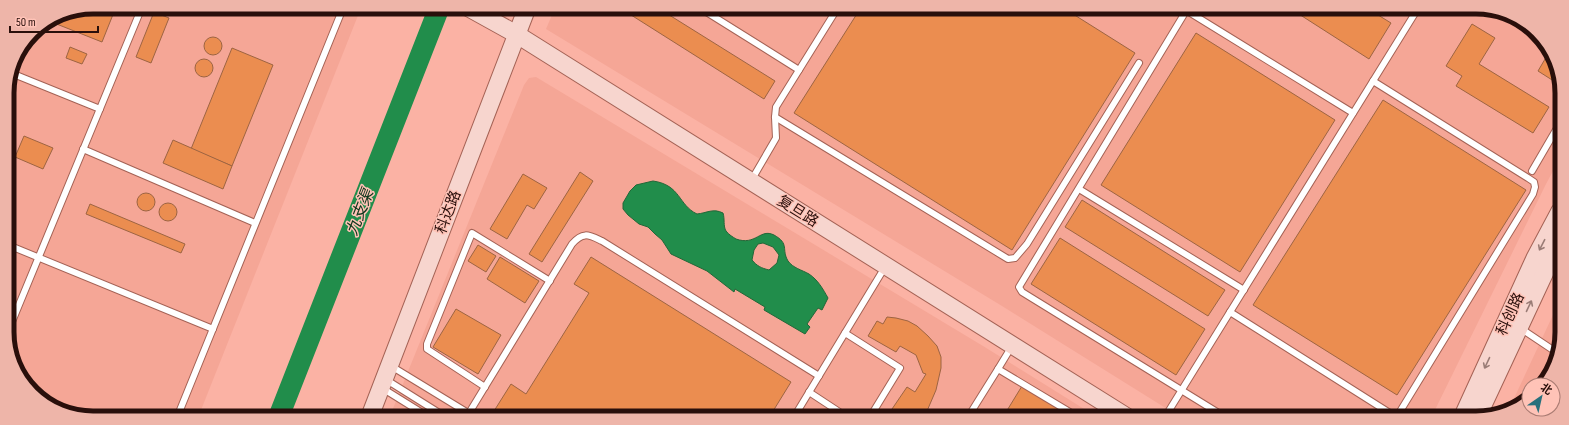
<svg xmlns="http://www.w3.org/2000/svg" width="1569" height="425" font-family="'Sofia Sans Condensed','Noto Sans SC',sans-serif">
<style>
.built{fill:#f5a696}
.water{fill:#218d4b;stroke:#236738;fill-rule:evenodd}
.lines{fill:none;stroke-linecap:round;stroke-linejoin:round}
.river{stroke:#218d4b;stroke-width:21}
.building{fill:#eb8d50;stroke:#9d6442}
.lane-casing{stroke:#a46255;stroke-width:8}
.secondary-casing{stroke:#a46255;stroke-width:19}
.lane{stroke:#fff;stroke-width:6}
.secondary{stroke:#f7d5ce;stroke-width:17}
.oneway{stroke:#9a7c76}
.labels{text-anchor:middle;stroke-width:3;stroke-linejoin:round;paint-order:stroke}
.street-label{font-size:15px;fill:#290f0b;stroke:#ffc3b7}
.water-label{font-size:16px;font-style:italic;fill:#0c361b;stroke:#ffc3b7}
.rim{fill:none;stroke:#290f0b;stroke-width:5}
</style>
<rect width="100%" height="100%" fill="#fbb2a4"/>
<g class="built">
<polygon points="93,7 361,8 199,415 71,415 29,389 9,348 7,88 14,60 32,32 61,13"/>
<polygon points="555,8 1498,10 1537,32 1560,77 1560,158 1546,184 1431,418 1180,417 1002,306 546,29"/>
<polygon points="536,77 983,346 1097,417 390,416 524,85 529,78"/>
<polygon points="1559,302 1559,354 1538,385 1529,385 1528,400 1510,407"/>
</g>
<path class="water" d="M653 181C681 185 678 205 697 214 707 213 713 208 723 213 725 219 723 226 726 231 729 235 733 237 736 239 756 246 760 228 774 235 790 244 781 249 788 261 793 268 802 270 809 274 818 280 823 289 828 298L822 310 818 308 807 324 810 327 805 334 764 310 765 307 735 289 734 292 707 271 671 254 662 240 655 234 648 227 639 224 628 215 623 209V203L630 191 636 185ZM763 243 773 247 779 255 777 263 769 270C761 268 757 266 752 260L754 250 758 244Z"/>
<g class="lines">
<polyline class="river" points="279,416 439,8"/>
</g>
<g class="building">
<polygon points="93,7 116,7 102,42 49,21 61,13"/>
<polygon points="620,8 658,8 775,81 764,99"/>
<polygon points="860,9 1065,9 1135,53 1012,250 794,113"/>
<polygon points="1291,9 1370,10 1391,23 1369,59"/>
<polygon points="1493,10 1498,10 1537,32 1542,41"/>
<polygon points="154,12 169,18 151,63 136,57"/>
<polygon points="1472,24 1495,38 1479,64 1549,107 1533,133 1456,86 1462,76 1446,66"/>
<polygon points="1196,33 1335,120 1240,272 1101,185"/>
<circle cx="213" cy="46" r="9"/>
<polygon points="70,47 87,54 82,64 66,58"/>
<polygon points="232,48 273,65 232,166 191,149"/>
<polygon points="1548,54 1560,77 1560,85 1538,71"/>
<circle cx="204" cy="68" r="9"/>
<polygon points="1383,100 1526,190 1397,395 1253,305"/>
<polygon points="24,136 53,148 43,169 15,157"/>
<polygon points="173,140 232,166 223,189 163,163"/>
<polygon points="580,172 593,181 542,262 529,254"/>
<polygon points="523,174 547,188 534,209 527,205 507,239 490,229"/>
<circle cx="146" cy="202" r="9"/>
<polygon points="1082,200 1225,290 1208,316 1065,227"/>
<circle cx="168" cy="212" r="9"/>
<polygon points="90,204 185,244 181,253 86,214"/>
<polygon points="1060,238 1205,329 1176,375 1031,284"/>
<polygon points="478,245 496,256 486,272 468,261"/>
<polygon points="500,257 539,281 525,303 487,279"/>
<polygon points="591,257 791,382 770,416 502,416 494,411 511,384 526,394 589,293 574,284"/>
<polygon points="456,309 501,335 478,374 433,347"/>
<polygon points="887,317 896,318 908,321 917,326 928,336 937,346 941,357 941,368 936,390 927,411 921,417 905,417 892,409 907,387 915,392 926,374 923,373 916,355 900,346 896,352 868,336 877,321 883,324"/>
<polygon points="1550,362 1553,363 1542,379"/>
<polygon points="1022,386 1071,417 1003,417"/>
<polygon points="945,410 956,417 941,417"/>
</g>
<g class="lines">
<g class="lane-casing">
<g id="lane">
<polyline points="700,8 799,70"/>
<polyline points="1184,9 1353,113"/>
<polyline points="1186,11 1019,287 1022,292 1225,417"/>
<polyline points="11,73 100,109"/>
<polyline points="1373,81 1528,178 1534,182 1535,187 1533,194 1396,418"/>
<polyline points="775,117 1008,259 1015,258 1027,244 1139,63"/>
<polyline points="83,149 255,223"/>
<polyline points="1532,171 1560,123"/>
<polyline points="751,181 776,138 775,117 776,107 837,9"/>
<polyline points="1079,189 1244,290"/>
<polyline points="8,245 213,329"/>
<polyline points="1230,312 1396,417"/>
<polyline points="1520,328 1559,354"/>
<polyline points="9,329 142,7"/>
<polyline points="845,333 900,368 870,417"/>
<polyline points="391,366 473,416"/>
<polyline points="998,369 1012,346"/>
<polyline points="385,379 444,416"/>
<polyline points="485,387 427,349 427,344 472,233 550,281"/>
<polyline points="382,388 427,416"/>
<polyline points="809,392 847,417"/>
<path d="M469 413 572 244C583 231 589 235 602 241L819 376"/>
<polyline points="178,415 343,8"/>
<polyline points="794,417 885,267"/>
<polyline points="968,417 998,369 1078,417"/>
<polyline points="1165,417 1417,10"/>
</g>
</g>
<g class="secondary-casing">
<g id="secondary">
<polyline points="469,8 516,34 1127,417"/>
<polyline points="370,416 527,8"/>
<polyline points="1462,418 1535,258 1560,211"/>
<polyline points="1477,418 1560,240"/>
</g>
</g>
<use href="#lane" class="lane"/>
<use href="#secondary" class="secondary"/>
</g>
<defs><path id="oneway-shaft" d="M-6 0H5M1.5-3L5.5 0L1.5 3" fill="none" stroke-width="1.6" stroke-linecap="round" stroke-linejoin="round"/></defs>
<g class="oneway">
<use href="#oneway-shaft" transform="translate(1542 245) rotate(117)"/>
<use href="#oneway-shaft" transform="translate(1529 306) rotate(-65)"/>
<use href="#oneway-shaft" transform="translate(1487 363) rotate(115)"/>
</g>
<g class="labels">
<g class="street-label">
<text transform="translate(798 211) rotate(32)" y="5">复旦路</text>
<text transform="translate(448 212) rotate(-69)" y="5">科达路</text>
<text transform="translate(1510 314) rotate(-65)" y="5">科创路</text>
</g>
<g class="water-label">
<text transform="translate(359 212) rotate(-69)" y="6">九支渠</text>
</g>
</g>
<path d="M0 0H1569V425H0ZM93 14H1476A79 79 0 0 1 1555 93V332A79 79 0 0 1 1476 411H93A79 79 0 0 1 14 332V93A79 79 0 0 1 93 14Z" fill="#eeb5a9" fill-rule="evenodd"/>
<path class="rim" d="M93 14H1476A79 79 0 0 1 1555 93V332A79 79 0 0 1 1476 411H93A79 79 0 0 1 14 332V93A79 79 0 0 1 93 14Z"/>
<g transform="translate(1541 397) rotate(34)"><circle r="19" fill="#ffc3b7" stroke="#a97b72"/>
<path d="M0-3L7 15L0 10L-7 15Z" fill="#29707c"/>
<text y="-6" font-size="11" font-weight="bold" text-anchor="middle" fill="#290f0b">北</text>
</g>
<path d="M10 26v6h88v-6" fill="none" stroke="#290f0b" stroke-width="2"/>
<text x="16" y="26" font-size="12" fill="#290f0b" stroke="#ffc3b7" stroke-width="3" paint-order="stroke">50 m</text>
</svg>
